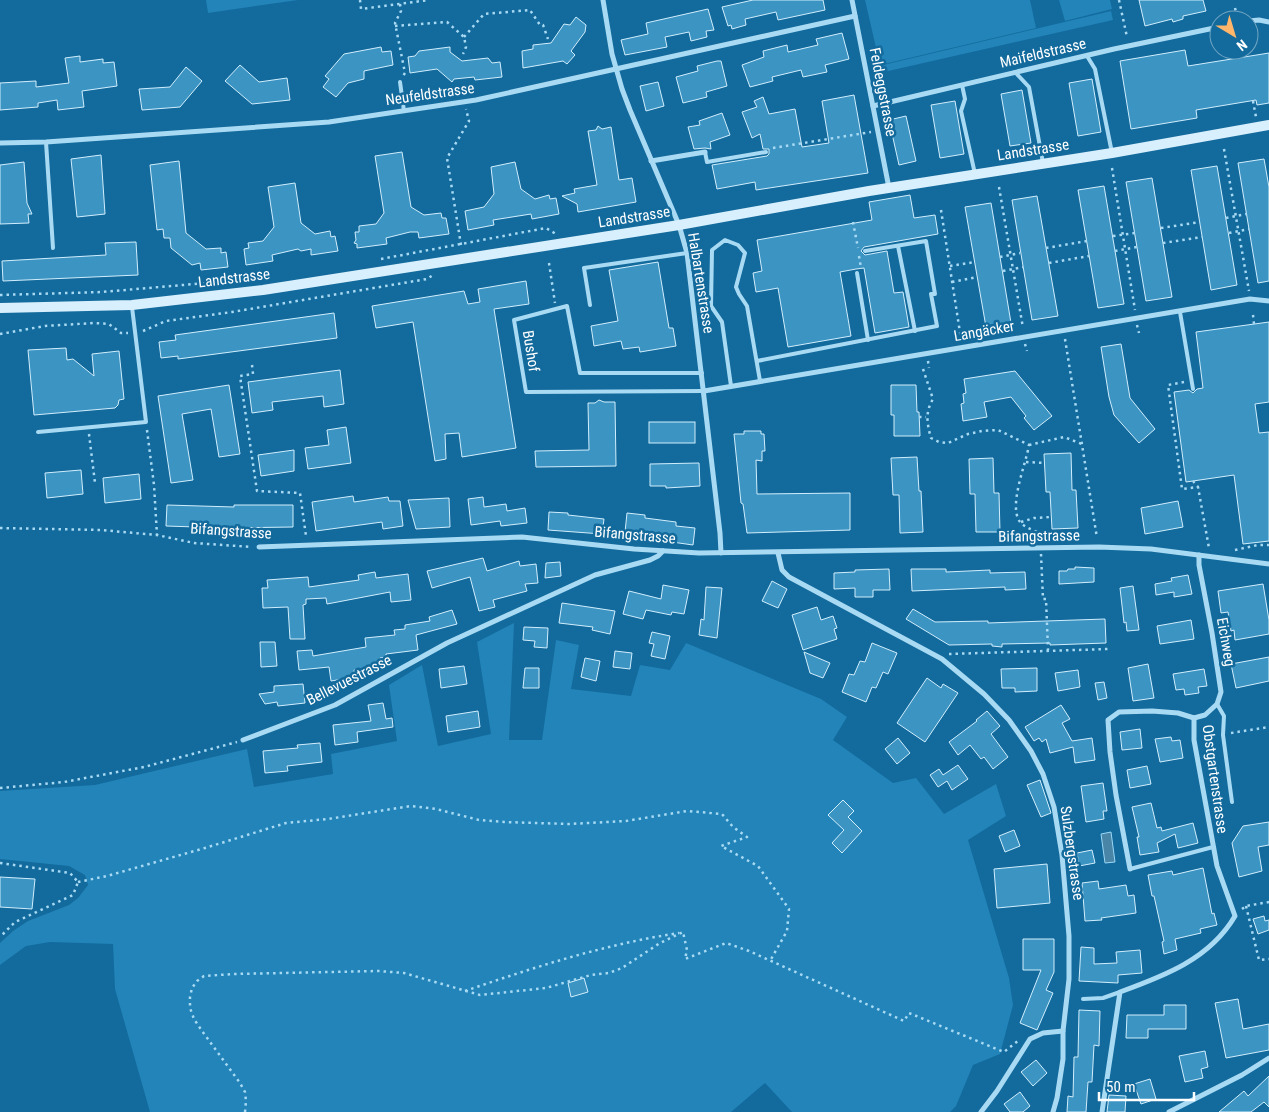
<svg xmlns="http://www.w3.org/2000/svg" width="1269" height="1112" font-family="'Roboto Condensed',sans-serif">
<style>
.green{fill:#2284b9}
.water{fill:#4985a7;stroke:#9ad8f7}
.building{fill:#3c94c3;stroke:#d1eefd}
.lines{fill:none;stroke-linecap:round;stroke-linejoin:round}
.path{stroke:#a8daf4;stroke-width:2.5;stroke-dasharray:2.5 4;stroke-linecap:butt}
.service{stroke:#a8daf4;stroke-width:4}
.minor{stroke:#a8daf4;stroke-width:5}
.secondary{stroke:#d8effd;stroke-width:10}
.labels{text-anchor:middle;stroke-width:5;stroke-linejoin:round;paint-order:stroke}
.street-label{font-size:15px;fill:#fff;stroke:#136a9c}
</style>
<rect width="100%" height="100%" fill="#136a9c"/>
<g class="green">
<polygon points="206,0 298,0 208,13"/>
<polygon points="865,0 1030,0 1036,28 880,65"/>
<polygon points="1059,0 1110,0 1112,9 1065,21"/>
<polygon points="1111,11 1113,20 884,72 883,65"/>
<polygon points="514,623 509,740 542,740 556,640 579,645 571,689 631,696 640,665 670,670 686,643 821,699 847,717 833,740 893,783 916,778 944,814 996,784 1006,816 968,840 1009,978 1013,1005 1000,1054 973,1065 956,1106 950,1112 792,1112 765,1083 731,1112 150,1112 115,989 113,944 50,942 26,946 0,965 0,943 13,931 28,921 69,905 78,898 88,885 85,875 69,866 0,859 0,791 95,785 247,749 254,787 333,774 331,754 397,741 389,685 422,665 438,746 491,734 477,642"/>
</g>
<polygon class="water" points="1111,832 1115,862 1105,863 1101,834"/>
<g class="building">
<polygon points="753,0 823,0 825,10 778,20 776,12 745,19 746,25 732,29 731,25 728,26 722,7"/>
<polygon points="1139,0 1203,0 1206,11 1183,16 1183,19 1173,22 1172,19 1145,26"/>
<polygon points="708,9 714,30 706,31 707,37 691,41 689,32 665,37 667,47 625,55 621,40 648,34 646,23"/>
<polygon points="576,17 586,25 585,32 571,51 575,55 567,64 563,61 523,68 522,51 533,49 533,45 551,43 564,24 570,25"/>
<polygon points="842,33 849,59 825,65 827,72 803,77 801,70 772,77 773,81 750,87 742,65 764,57 763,51 787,45 788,52 818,45 816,39"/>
<polygon points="381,47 382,52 391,51 393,65 364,71 364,79 348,83 336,97 323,87 329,79 325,76 344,54"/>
<polygon points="450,47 450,52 462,61 488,58 492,63 500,62 502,77 475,80 474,77 454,79 452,82 437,69 410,73 408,57 415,56 419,51"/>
<polygon points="1185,50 1188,66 1269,53 1269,103 1257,105 1256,100 1196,110 1197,118 1131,129 1120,61"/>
<polygon points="80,56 80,62 103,59 103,63 114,62 117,86 82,91 84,107 58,110 57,100 38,103 38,107 0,110 0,83 36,81 36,87 69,83 65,58"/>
<polygon points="717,61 721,61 727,86 706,92 707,97 683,103 676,77 698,71 697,66"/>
<polygon points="240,65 259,82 287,78 290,100 252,104 225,81"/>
<polygon points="186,67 202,81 180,107 142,110 139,89 170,87"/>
<polygon points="1092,79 1101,132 1078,136 1069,83"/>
<polygon points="658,82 664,106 646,111 640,86"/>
<polygon points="1022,90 1031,143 1010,146 1001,94"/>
<polygon points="854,95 868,173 756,190 755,182 717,189 712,165 767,156 769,154 769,149 763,149 760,134 752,138 742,112 757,107 754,101 763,97 769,114 795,109 802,147 829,143 822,101"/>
<polygon points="955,101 964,154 940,158 931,105"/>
<polygon points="722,113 730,135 710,142 711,149 705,148 694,149 688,127 700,125 699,121"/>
<polygon points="906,116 916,161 899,165 889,120"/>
<polygon points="598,126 602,129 611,127 619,180 632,178 636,202 578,212 577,204 562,196 575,193 574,189 597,185 588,131 596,130"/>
<polygon points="402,152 411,207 424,215 441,213 442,218 446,218 449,234 419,238 418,232 410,232 386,238 387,244 357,248 357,244 354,243 356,240 355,232 359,232 359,226 376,224 384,213 375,156"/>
<polygon points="101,155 105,214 77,217 71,159"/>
<polygon points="1264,159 1269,187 1269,281 1258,283 1238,163"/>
<polygon points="179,161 186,233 206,249 221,248 221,253 226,252 228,267 201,270 200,263 192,265 171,248 170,238 164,238 163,229 157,230 150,165"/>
<polygon points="24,162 27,203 32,214 28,214 29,223 0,224 0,165"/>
<polygon points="515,162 521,189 535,199 549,195 550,199 556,198 559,214 532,219 531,214 493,220 494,225 468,230 465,211 484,207 494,194 491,167"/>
<polygon points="1217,166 1237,285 1211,290 1191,170"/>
<polygon points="1152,178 1172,297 1146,301 1126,182"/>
<polygon points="295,183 301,223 315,234 330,231 331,237 335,236 338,251 311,255 311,249 301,251 298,249 272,255 273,261 246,265 244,249 249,248 248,243 263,241 274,227 268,187"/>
<polygon points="1104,186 1124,304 1098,308 1078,190"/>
<polygon points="910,195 914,218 935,215 938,234 864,247 861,251 865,255 887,251 894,293 903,292 909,327 875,333 864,268 856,269 840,272 851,336 788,347 778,288 756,292 753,273 762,271 757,240 872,220 869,202"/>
<polygon points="1037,196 1058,316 1032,320 1012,200"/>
<polygon points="991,203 1011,323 986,327 965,207"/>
<polygon points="136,242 138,275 3,281 2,261 106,255 105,243"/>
<polygon points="658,262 669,328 673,328 676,346 640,352 639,347 623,349 621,341 594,346 591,326 618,321 609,270"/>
<polygon points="526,281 529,304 494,309 516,448 462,457 459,433 445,434 446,459 435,461 413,322 376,328 372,306 464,291 468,304 480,302 478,289"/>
<polygon points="334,313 337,338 178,359 178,356 161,358 159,342 176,340 175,335"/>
<polygon points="1269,322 1269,402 1255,404 1259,433 1269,432 1269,541 1243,544 1234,475 1186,482 1174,392 1189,390 1193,393 1197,389 1203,388 1196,332"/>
<polygon points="1121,344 1130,398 1155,429 1139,443 1114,415 1109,397 1101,347"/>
<polygon points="66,348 67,360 73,359 94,376 92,354 119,351 124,399 119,400 118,405 115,408 34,415 28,350"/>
<polygon points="340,370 344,404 324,407 323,396 272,402 273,410 252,413 248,382"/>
<polygon points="1015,371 1052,416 1034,430 1024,418 1026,416 1011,397 984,402 987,417 963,421 961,404 964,403 963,394 966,393 964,379"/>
<polygon points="229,385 240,454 219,457 211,409 182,414 193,480 171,483 158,396"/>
<polygon points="891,385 916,385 917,412 919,412 920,436 894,436 894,415 891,415"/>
<polygon points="599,400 604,402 615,402 616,466 536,467 535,451 589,450 588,403 595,403"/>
<rect x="649" y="422" width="46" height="21"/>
<polygon points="346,427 351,463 308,469 305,448 329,445 327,430"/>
<polygon points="744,431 761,431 761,434 764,434 765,451 762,451 762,461 756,460 757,494 850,493 850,530 747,533 743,504 741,503 734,434 744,434"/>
<polygon points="294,450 294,471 261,476 258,455"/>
<polygon points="1071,453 1072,490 1076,490 1078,528 1052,529 1050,492 1046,492 1044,454"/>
<polygon points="917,457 919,491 921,491 923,532 900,533 899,495 893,495 891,458"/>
<polygon points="993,458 994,493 999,493 1000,532 976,532 975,494 970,494 969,459"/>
<polygon points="699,463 700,486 666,488 666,486 650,486 650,464"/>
<polygon points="81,470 83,494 47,498 45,473"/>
<polygon points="139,474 141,499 105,503 103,478"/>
<polygon points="353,496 354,502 388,497 389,501 400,501 403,526 383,529 382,522 316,531 312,502"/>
<polygon points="483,497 484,507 506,504 507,511 525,508 527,523 501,526 500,521 471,525 468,499"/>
<polygon points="449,498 450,527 416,529 408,500"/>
<polygon points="1178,501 1183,527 1145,534 1141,508"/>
<polygon points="167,505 234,507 234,505 293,505 293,527 226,528 166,526"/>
<polygon points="549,512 568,513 568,515 604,519 602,534 548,530"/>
<polygon points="627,513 645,515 645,518 676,522 676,526 695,528 693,545 672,542 673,539 625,532"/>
<polygon points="483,558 487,571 519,561 520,566 536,564 538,583 525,584 527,591 493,600 495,607 479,611 470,577 432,588 427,571"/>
<polygon points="560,562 561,576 545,578 546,563"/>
<polygon points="1075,567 1094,568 1094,582 1059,584 1059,571 1067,571 1068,569 1075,569"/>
<polygon points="889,569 890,590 873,590 873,597 855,597 855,588 834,589 834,573 855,572 855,570"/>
<polygon points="911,569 946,569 946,572 990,570 990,573 1025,572 1026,589 1005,590 1005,587 912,591"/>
<polygon points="375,572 376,578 408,574 411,600 391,602 390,592 327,604 326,598 306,599 306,604 303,605 305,639 290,639 288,607 263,608 262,588 268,588 267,580 308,577 309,587 359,580 358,575"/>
<polygon points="1188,575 1192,594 1174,597 1174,592 1156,595 1155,584 1172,581 1171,578"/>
<polygon points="772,581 787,589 778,608 762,601"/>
<polygon points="1263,584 1269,620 1269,634 1235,640 1234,630 1231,631 1228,612 1221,613 1218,591"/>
<polygon points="663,585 689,590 684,614 672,612 671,615 646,610 643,619 623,614 629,591 661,599"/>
<polygon points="1133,586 1139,630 1127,631 1126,622 1124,623 1120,588"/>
<polygon points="706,587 722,588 717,638 699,635 701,619 704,620"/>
<polygon points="562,603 615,611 610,634 592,630 593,627 559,623"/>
<polygon points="817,607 821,620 833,616 837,628 834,629 837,639 803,650 792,615"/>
<polygon points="913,609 935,622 988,621 988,623 1105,619 1106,643 1050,645 1050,643 1002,644 1002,647 992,646 992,644 949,645 906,619"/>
<polygon points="452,610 457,624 416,635 418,650 386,654 386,657 380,658 381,667 354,670 355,677 331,681 329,667 299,670 297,651 312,650 313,656 366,647 365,638 395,635 394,630 405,629 405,625 430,621 429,617"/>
<polygon points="1191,620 1194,639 1160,644 1157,626"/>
<polygon points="524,627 548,628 547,648 534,647 535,641 523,640"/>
<polygon points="652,632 670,636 665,659 651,656 654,644 649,643"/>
<polygon points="260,642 275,642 277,666 261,667"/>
<polygon points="872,643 897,653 888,674 883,672 876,688 872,687 866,702 842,692 849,674 854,675 860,661 865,662"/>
<polygon points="615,651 632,653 630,669 613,667"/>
<polygon points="804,652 830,663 823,678 810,673"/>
<polygon points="1269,657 1269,681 1236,688 1231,664"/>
<polygon points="585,658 600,661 596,681 581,677"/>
<polygon points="1148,664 1154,698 1133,701 1128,668"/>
<polygon points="464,666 467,684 441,688 439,669"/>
<polygon points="525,668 539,668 539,688 523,688"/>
<polygon points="1037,668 1037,691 1015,692 1015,688 1002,688 1001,669"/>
<polygon points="1204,669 1207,686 1198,687 1199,693 1185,695 1184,689 1176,690 1173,674"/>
<polygon points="1078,670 1080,687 1058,691 1055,673"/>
<polygon points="927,678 941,688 943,684 958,693 925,742 897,723"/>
<polygon points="1104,682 1107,698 1098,700 1095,683"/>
<polygon points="303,684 305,703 278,706 277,702 265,704 259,694 274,692 274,686"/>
<polygon points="383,703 386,719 392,718 393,727 357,732 358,742 335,745 333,725 371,721 368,705"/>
<polygon points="1061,705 1070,719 1062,723 1072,741 1092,738 1095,760 1075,763 1073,747 1050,753 1046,739 1042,742 1039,738 1034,741 1025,727"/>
<polygon points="478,711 480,727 448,732 446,716"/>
<polygon points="987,711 1000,726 991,734 1008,757 993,769 984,757 981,759 970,745 958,755 949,742 977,721 976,720"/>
<polygon points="1140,729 1142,748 1122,750 1120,732"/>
<polygon points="1171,737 1172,741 1180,740 1183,758 1160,762 1155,739"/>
<polygon points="898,738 910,753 897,764 885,749"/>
<polygon points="320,743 322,762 287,766 288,771 265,773 263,751 298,748 297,745"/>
<polygon points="958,765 968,779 952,790 947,781 938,787 930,775 939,769 943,775"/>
<polygon points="1147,766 1151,784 1130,788 1127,770"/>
<polygon points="1040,780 1051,813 1041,817 1027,785"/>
<polygon points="1103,783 1107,811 1103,811 1104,819 1086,822 1081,786"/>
<polygon points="843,800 854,811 848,817 862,831 842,853 832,843 844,830 828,815"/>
<polygon points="1151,803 1157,828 1161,827 1162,831 1193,823 1198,843 1178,848 1175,834 1157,843 1159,852 1140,855 1137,837 1139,837 1132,807"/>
<polygon points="1269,822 1269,845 1258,847 1262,871 1239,877 1232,843 1243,826"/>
<polygon points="1014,830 1020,846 1005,852 999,836"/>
<polygon points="1092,850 1095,863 1079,866 1077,853"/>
<polygon points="1047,864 1050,903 997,908 994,869"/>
<polygon points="1203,868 1212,914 1214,913 1217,925 1200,929 1201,933 1175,939 1177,950 1164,954 1162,942 1164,941 1154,896 1152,896 1148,875 1172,871 1173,875"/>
<polygon points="0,877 35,879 32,909 0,907"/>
<polygon points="1098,881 1099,889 1126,885 1128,896 1134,895 1136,913 1101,918 1102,920 1085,921 1082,883"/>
<polygon points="1264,916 1265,921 1269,920 1269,930 1258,934 1253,919"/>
<polygon points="1023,939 1054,939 1054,972 1046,990 1053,993 1037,1030 1020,1023 1041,970 1023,970"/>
<polygon points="1081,947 1094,948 1094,964 1117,963 1116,952 1140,950 1142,973 1118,975 1118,983 1079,981"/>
<polygon points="584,978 588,992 571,997 568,983"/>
<polygon points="1238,999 1243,1029 1269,1024 1269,1050 1226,1058 1215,1003"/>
<polygon points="1164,1005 1186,1005 1186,1029 1148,1029 1148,1038 1126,1038 1127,1015 1164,1015"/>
<polygon points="1079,1010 1100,1011 1099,1046 1094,1045 1092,1082 1088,1082 1086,1112 1067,1112 1068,1096 1073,1097 1074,1057 1078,1057"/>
<polygon points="1205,1051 1208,1067 1201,1069 1203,1078 1185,1082 1179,1056"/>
<polygon points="1036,1060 1047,1073 1033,1086 1021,1072"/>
<polygon points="1269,1076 1269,1107 1264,1102 1251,1112 1219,1112 1244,1091 1248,1096"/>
<polygon points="1150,1079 1156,1099 1141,1104 1134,1084"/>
<polygon points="1020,1092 1030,1106 1023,1112 1010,1112 1004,1104"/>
<polygon points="1109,1095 1126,1096 1125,1112 1107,1112"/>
</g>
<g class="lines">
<g class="path">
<polyline points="360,0 361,9 429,0"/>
<polyline points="1119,0 1127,37"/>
<polyline points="400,4 401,11 395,23 405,73 403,76"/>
<polyline points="1235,8 1238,20"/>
<polyline points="395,26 447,22 464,37 466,47 463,54"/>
<polyline points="464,37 484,14 530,10 540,25 543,25 548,39"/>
<polyline points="1245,50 1246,57"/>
<polyline points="1253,101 1256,117"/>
<polyline points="773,148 871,132"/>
<polyline points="1224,149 1249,291"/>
<polyline points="1112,168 1135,310"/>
<polyline points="999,187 1023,328"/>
<polyline points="941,210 961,339"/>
<polyline points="1226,218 1247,214"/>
<polyline points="853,222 858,248"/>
<polyline points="1161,228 1200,222"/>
<polyline points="1229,233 1249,229"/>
<polyline points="1113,236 1135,233"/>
<polyline points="1163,243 1202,237"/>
<polyline points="461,245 447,158 469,121 466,109"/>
<polyline points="1046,248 1087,241"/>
<polyline points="1115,251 1137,247"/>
<polyline points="859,256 861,268"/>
<polyline points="1000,257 1020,253"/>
<polyline points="381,259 546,228 556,234"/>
<polyline points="549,263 555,303"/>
<polyline points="1049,263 1089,256"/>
<polyline points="950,266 975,262"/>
<polyline points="1003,271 1023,267"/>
<polyline points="952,282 977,277"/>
<polyline points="0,295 102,292 252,279"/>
<polyline points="1253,315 1254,324"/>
<polyline points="1137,325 1139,333"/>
<polyline points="143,331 166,321 232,312 427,279 433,275"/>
<polyline points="0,334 45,326 94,323 109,324 121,333 128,333"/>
<polyline points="1065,339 1097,538"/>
<polyline points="1025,344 1027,351"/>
<polyline points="928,361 929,368"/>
<polyline points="252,365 253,374 240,376 257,491 300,493 306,536"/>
<path d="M923 369 933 399C925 412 927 424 931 438L939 442 948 443 968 434 982 431 998 430 1029 445C1026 464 1008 506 1020 522 1026 529 1036 530 1043 536V539"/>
<polyline points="1184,382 1168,385 1182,489 1198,487 1209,548"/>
<polyline points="919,417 926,417"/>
<polyline points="147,430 154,485 157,535"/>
<polyline points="89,434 95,483"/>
<polyline points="1029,445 1064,437 1082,444"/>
<polyline points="1026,462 1045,463"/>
<polyline points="1193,481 1198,487"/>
<polyline points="1021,522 1034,518 1051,517"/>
<polyline points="0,528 101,530 157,535 194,543 252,547"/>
<polyline points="1235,550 1258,545 1269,545"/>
<polyline points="1041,554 1043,599 1046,599 1048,650"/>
<polyline points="949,654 1108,649"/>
<polyline points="1231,733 1269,727"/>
<polyline points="0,788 64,782 144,767 237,742"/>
<polyline points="0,863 70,873 78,882 73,895 15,922 0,937"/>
<polyline points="78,882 107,876 205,848 286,823 328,819 411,806 436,809 479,820 504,822 569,824 626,821 687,811 722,814 733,827 747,837 721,846 758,866 789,909 787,931 770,961"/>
<polyline points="1246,906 1259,960 1269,959"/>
<polyline points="1242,909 1246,906 1269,902"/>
<path d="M465 991C535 967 606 944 679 933"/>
<polyline points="245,1112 246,1101 245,1092 240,1083 202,1031 194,1019 190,1008 190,997 192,988 197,981 204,976 234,974 378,971 404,973 480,995 546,988 591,975 609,973 622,968 660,943 683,932 687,950 685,959 726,943 749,951 904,1021 909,1013 1004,1052 1019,1040"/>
</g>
<g class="service">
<polyline points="1087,56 1095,69 1112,153"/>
<polyline points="1015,72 1029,87 1043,163"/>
<polyline points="400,82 404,111"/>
<polyline points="962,85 965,99 961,111 975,174"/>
<polyline points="46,142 53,248"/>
<polyline points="705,152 707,162 766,152"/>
<polyline points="898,246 915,331"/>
<polyline points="857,273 868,340"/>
<polyline points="590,305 584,268 687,253"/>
<polyline points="1180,312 1193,389"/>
<polyline points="757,361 937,326 931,294 935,294 926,241 865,251"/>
<polyline points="702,373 580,373 567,306 514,320 526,392 704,391"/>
<polyline points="731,386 722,322 711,306 712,250 725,240 738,245 745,253 736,287 739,294 747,306 760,381"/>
<polyline points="38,432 146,422 132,307"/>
<polyline points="1217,704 1224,716 1223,735 1232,802"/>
<polyline points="1130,869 1213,847"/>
<polyline points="1083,999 1103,998 1120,992"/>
</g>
<g class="minor">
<polyline points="603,0 612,54 622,89 630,110 679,225 687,253 720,533 721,553"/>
<polyline points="852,0 889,188"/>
<polyline points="1249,21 1259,20 1269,22"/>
<polyline points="873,106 1114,49 1219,27"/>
<polyline points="0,143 46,142 329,122 476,100 855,16"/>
<polyline points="651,161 705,152"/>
<polyline points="704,391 1250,299 1269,301"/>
<polyline points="259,547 522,537 634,549 699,553 1099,547 1151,549 1269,564"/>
<polyline points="778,553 782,570 789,577 942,659 984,694 1009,720 1031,751 1043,774 1054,807 1062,855 1069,936 1069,979 1063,1031 1063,1059 1057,1098 1053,1112"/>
<polyline points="243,740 335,705 447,643 595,575 650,560 658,556 663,551"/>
<polyline points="1130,869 1116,795 1110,752 1108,720 1119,712 1152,711 1178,713 1194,718 1205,715 1217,704 1221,692 1212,633 1199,565 1199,555"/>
<polyline points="981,1112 997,1091 1030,1039 1043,1033 1063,1031"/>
<path d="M1102 1112 1120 992C1164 976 1210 959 1235 916L1217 866 1194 740V718"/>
<polyline points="1169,1112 1242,1075 1269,1058"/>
</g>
<polyline class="secondary" points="0,308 132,305 263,290 679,225 869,191 1112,153 1269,125"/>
</g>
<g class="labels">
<g class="street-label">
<text transform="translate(1043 53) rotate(-13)" y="5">Maifeldstrasse</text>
<text transform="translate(883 92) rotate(79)" y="5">Feldeggstrasse</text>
<text transform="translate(430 94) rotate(-8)" y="5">Neufeldstrasse</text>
<text transform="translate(1033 150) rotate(-9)" y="5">Landstrasse</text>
<text transform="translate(634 217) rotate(-9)" y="5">Landstrasse</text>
<text transform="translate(234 278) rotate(-7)" y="5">Landstrasse</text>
<text transform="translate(701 283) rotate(81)" y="5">Halbartenstrasse</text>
<text transform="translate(984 331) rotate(-10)" y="5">Langäcker</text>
<text transform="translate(531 351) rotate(81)" y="5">Bushof</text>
<text transform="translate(231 531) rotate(4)" y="5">Bifangstrasse</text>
<text transform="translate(635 535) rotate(5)" y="5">Bifangstrasse</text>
<text transform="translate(1039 536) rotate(-1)" y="5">Bifangstrasse</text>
<text transform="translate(1226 642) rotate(80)" y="5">Eichweg</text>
<text transform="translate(349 680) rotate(-27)" y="5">Bellevuestrasse</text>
<text transform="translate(1215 779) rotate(82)" y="5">Obstgartenstrasse</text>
<text transform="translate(1072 853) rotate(82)" y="5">Sulzbergstrasse</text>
</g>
</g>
<g transform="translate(1234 35) rotate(142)"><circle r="24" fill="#136a9c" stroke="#71a6c4"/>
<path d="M0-4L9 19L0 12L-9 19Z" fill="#ffb66b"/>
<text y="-8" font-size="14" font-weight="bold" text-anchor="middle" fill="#ffffff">N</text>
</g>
<path d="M1099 1092v8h95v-8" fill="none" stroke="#ffffff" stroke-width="2.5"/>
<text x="1106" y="1092" font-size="15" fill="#ffffff" stroke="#136a9c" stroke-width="4" paint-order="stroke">50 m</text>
</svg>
